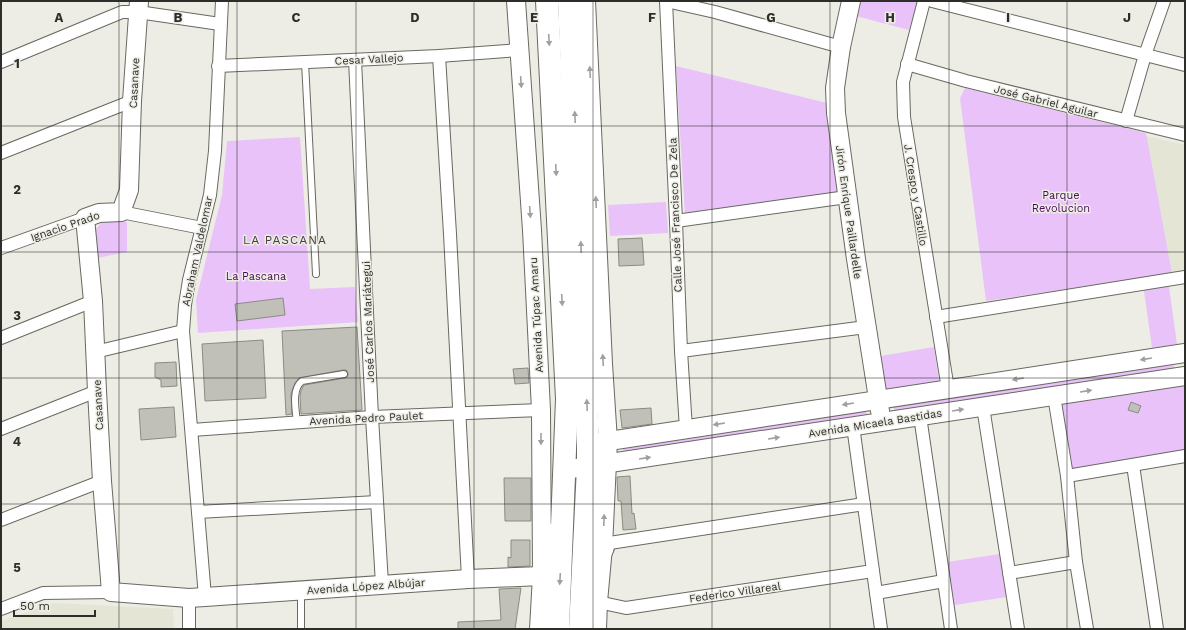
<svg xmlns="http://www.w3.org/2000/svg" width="1186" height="630" font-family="'Work Sans',sans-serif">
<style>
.built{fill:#e5e5d5}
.green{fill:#e9c2f9}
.building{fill:#c0c0b8;stroke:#8b8b83}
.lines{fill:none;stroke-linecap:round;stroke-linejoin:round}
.lane-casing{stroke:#696961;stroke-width:8}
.street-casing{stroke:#696961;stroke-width:14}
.secondary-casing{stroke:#696961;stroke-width:20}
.highway-casing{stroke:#696961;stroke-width:24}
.lane{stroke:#fff;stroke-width:6}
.street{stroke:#fff;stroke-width:12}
.secondary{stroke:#fff;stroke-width:18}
.highway{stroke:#fff;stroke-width:22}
.oneway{fill:#a0a09f}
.grid{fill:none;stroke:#2d2d2a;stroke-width:1;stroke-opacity:0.55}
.labels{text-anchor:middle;stroke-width:3;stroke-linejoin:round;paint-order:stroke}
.street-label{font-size:11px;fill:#2d2d2a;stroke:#edede5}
.park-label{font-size:11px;fill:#47085a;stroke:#edede5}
.neighbourhood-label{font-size:12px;letter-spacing:1px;fill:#42423c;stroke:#edede5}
.grid-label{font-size:13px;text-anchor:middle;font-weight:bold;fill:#2d2d2a;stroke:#edede5;stroke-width:3;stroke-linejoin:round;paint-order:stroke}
</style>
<rect width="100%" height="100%" fill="#edede5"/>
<g class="built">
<polygon points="1146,136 1185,145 1185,271 1172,273"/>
<polygon points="54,603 173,609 174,629 1,629 1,621"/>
</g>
<g class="green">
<polygon points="860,1 917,2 909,30 856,16"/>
<polygon points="676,66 827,103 841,191 688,219 685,215"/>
<polygon points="965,88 1146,133 1172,273 986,301 960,98"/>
<polygon points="300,137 310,289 355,287 358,322 198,333 196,300 222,195 227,141"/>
<polygon points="666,202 668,233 610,236 608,205"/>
<polygon points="102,222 127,222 127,252 97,258 96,229"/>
<polygon points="1168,280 1177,344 1152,348 1143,284"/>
<polygon points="934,347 940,388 882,398 875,357"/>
<polygon points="1166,363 1172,364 1175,368 1172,372 894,412 894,407 904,402"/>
<polygon points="1185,376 1185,456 1067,476 1054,396"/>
<polygon points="860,410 867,413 868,417 624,456 622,444"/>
<polygon points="1006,553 1013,596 948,606 941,563"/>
</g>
<g class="building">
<polygon points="642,238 644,265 619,266 618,239"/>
<polygon points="283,298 285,315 237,321 235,304"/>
<polygon points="357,327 362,410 301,414 300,395 301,391 304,385 345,378 348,376 348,373 346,370 343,370 299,378 295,383 291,394 292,414 286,415 282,331"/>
<polygon points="263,340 266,398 205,401 202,344"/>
<polygon points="176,362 177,386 161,387 161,380 155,377 155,363"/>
<polygon points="528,368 529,383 515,384 513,369"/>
<polygon points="1131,402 1141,406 1138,413 1128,410"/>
<polygon points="174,407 176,437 141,440 139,409"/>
<polygon points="651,408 652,424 622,428 620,410"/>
<polygon points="630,476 632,514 634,513 636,529 623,530 621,501 618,501 617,477"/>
<polygon points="504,478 531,478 531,521 505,521"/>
<polygon points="511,540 530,540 530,566 508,567 508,557 511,558"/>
<polygon points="521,588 515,629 458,629 458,622 501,620 499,589"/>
</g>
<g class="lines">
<g class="lane-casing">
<g id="lane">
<polyline points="305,62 316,274"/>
<path d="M297 423C296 410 291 390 302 381L344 374"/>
<polyline points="301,593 301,629"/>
</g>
</g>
<g class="street-casing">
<g id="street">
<polyline points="666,1 676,221 681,351 686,429"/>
<polyline points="666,1 715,12 841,47"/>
<polyline points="924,1 903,82 904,117 948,389"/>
<polyline points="932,1 1185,65"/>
<polyline points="439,56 450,234 468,579"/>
<polyline points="355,60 372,417 382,584"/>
<polyline points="1,62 122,12 138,12 220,24"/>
<polyline points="907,64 966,81 1185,135"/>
<polyline points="218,66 439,56 519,50"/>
<polyline points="1126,121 1145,55 1164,1"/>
<polyline points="1,153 132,101"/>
<polyline points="121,212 202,228"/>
<polyline points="676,221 847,197"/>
<polyline points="1,248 85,218"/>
<polyline points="936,317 1185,277"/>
<polyline points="1,338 93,301"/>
<polyline points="681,351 866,327"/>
<polyline points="95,352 183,331"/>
<polyline points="1054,396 1067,476 1076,562 1087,629"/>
<polyline points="983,407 1018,629"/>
<polyline points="920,416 951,629"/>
<polyline points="853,426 881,629"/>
<polyline points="1,429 97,391"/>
<polyline points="192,430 372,417 541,410"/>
<polyline points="1133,465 1157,629"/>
<polyline points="1067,476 1185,456"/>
<polyline points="198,512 377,502"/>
<polyline points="1,520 102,481"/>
<polyline points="603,544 864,504"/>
<polyline points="1009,573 1076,562"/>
<polyline points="876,593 944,581"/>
<polyline points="205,597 183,331 185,305 189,280 210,195 215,151 222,1"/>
<polyline points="189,598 189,629"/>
<polyline points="598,602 626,608 873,571"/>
<polyline points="1,609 43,593 111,592"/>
</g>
</g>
<g class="secondary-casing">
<g id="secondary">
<polyline points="139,1 132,101 129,190 121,212 99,213 85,218 93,301 97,391 102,481 111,592 189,598 205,597 468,579 542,576"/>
<polyline points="516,1 532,230 541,410 542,576 539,629"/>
<polyline points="586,1 603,364 608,441 603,547 598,602 597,629"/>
<polyline points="851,1 841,47 835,88 836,113 856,259 880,411"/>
<polyline points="596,443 1185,353"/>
<polyline points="564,470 1185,376"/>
</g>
</g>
<g class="highway-casing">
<g id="highway">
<polyline points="547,1 567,399 558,629"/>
<polyline points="569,1 588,444 588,467 580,629"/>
<polyline points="542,576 552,535"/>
<polyline points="586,585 603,547"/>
</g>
</g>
<use href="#lane" class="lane"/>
<use href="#street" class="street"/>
<use href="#secondary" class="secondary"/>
<use href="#highway" class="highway"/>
</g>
<defs><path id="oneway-solid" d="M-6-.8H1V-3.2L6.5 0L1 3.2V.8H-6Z"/></defs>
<g class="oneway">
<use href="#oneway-solid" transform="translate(549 40) rotate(87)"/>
<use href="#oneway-solid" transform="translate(590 72) rotate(-93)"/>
<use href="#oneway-solid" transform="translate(521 82) rotate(86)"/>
<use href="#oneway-solid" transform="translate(575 117) rotate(-92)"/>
<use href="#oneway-solid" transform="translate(556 170) rotate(87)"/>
<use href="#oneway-solid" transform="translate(596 202) rotate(-92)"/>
<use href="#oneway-solid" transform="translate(530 212) rotate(86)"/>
<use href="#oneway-solid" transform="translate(581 247) rotate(-92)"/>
<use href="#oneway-solid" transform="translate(562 300) rotate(87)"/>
<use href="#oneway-solid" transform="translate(1146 359) rotate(171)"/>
<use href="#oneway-solid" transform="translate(603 360) rotate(-93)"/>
<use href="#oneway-solid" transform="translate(1018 379) rotate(171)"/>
<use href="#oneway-solid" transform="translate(1086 391) rotate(-9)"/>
<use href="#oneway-solid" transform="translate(848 404) rotate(171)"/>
<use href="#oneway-solid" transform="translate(587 405) rotate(-92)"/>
<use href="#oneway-solid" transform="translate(958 410) rotate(-9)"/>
<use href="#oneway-solid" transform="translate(719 424) rotate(171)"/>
<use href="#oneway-solid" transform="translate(774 438) rotate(-9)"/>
<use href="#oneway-solid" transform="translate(541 439) rotate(90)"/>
<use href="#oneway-solid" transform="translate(645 458) rotate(-9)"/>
<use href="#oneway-solid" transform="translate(604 520) rotate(-88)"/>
<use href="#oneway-solid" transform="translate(560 579) rotate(93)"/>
</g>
<path class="grid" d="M119 1V629M237 1V629M356 1V629M474 1V629M593 1V629M712 1V629M830 1V629M949 1V629M1067 1V629M1 126H1185M1 252H1185M1 378H1185M1 504H1185"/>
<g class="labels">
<g class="street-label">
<text transform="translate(369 59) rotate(-3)" y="4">Cesar Vallejo</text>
<text transform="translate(134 83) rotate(-87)" y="4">Casanave</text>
<text transform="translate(1046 101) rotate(14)" y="4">José Gabriel Aguilar</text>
<text transform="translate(916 195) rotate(81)" y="4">J. Crespo y Castillo</text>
<text transform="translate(849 212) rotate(82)" y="4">Jirón Enrique Paillardelle</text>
<text transform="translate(675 215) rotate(-92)" y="4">Calle José Francisco De Zela</text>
<text transform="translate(65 226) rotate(-19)" y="4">Ignacio Prado</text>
<text transform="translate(197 251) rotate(-78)" y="4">Abraham Valdelomar</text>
<text transform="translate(536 315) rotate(-93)" y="4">Avenida Túpac Amaru</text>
<text transform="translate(368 322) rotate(-92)" y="4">José Carlos Mariátegui</text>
<text transform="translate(98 405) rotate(-93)" y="4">Casanave</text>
<text transform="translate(366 418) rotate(-3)" y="4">Avenida Pedro Paulet</text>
<text transform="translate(875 423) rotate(-9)" y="4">Avenida Micaela Bastidas</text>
<text transform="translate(366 586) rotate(-4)" y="4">Avenida López Albújar</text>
<text transform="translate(735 592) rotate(-8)" y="4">Federico Villareal</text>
</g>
<g class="park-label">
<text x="1061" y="199">Parque<tspan x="1061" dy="13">Revolucion</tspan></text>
<text x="256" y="280">La Pascana</text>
</g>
<g class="neighbourhood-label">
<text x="285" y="244">LA PASCANA</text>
</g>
</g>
<g class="grid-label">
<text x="59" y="22">A</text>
<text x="178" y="22">B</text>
<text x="296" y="22">C</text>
<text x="415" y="22">D</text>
<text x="534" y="22">E</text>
<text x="652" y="22">F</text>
<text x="771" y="22">G</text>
<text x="890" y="22">H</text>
<text x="1008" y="22">I</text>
<text x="1127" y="22">J</text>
<text x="17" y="68">1</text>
<text x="17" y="194">2</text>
<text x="17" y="320">3</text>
<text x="17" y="446">4</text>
<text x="17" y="572">5</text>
</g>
<rect width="1186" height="630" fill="none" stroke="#2d2d2a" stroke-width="4"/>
<path d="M14 610v6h81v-6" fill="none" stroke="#2d2d2a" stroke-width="2"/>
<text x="20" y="610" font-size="12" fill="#2d2d2a" stroke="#edede5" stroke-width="3" paint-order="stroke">50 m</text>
</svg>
